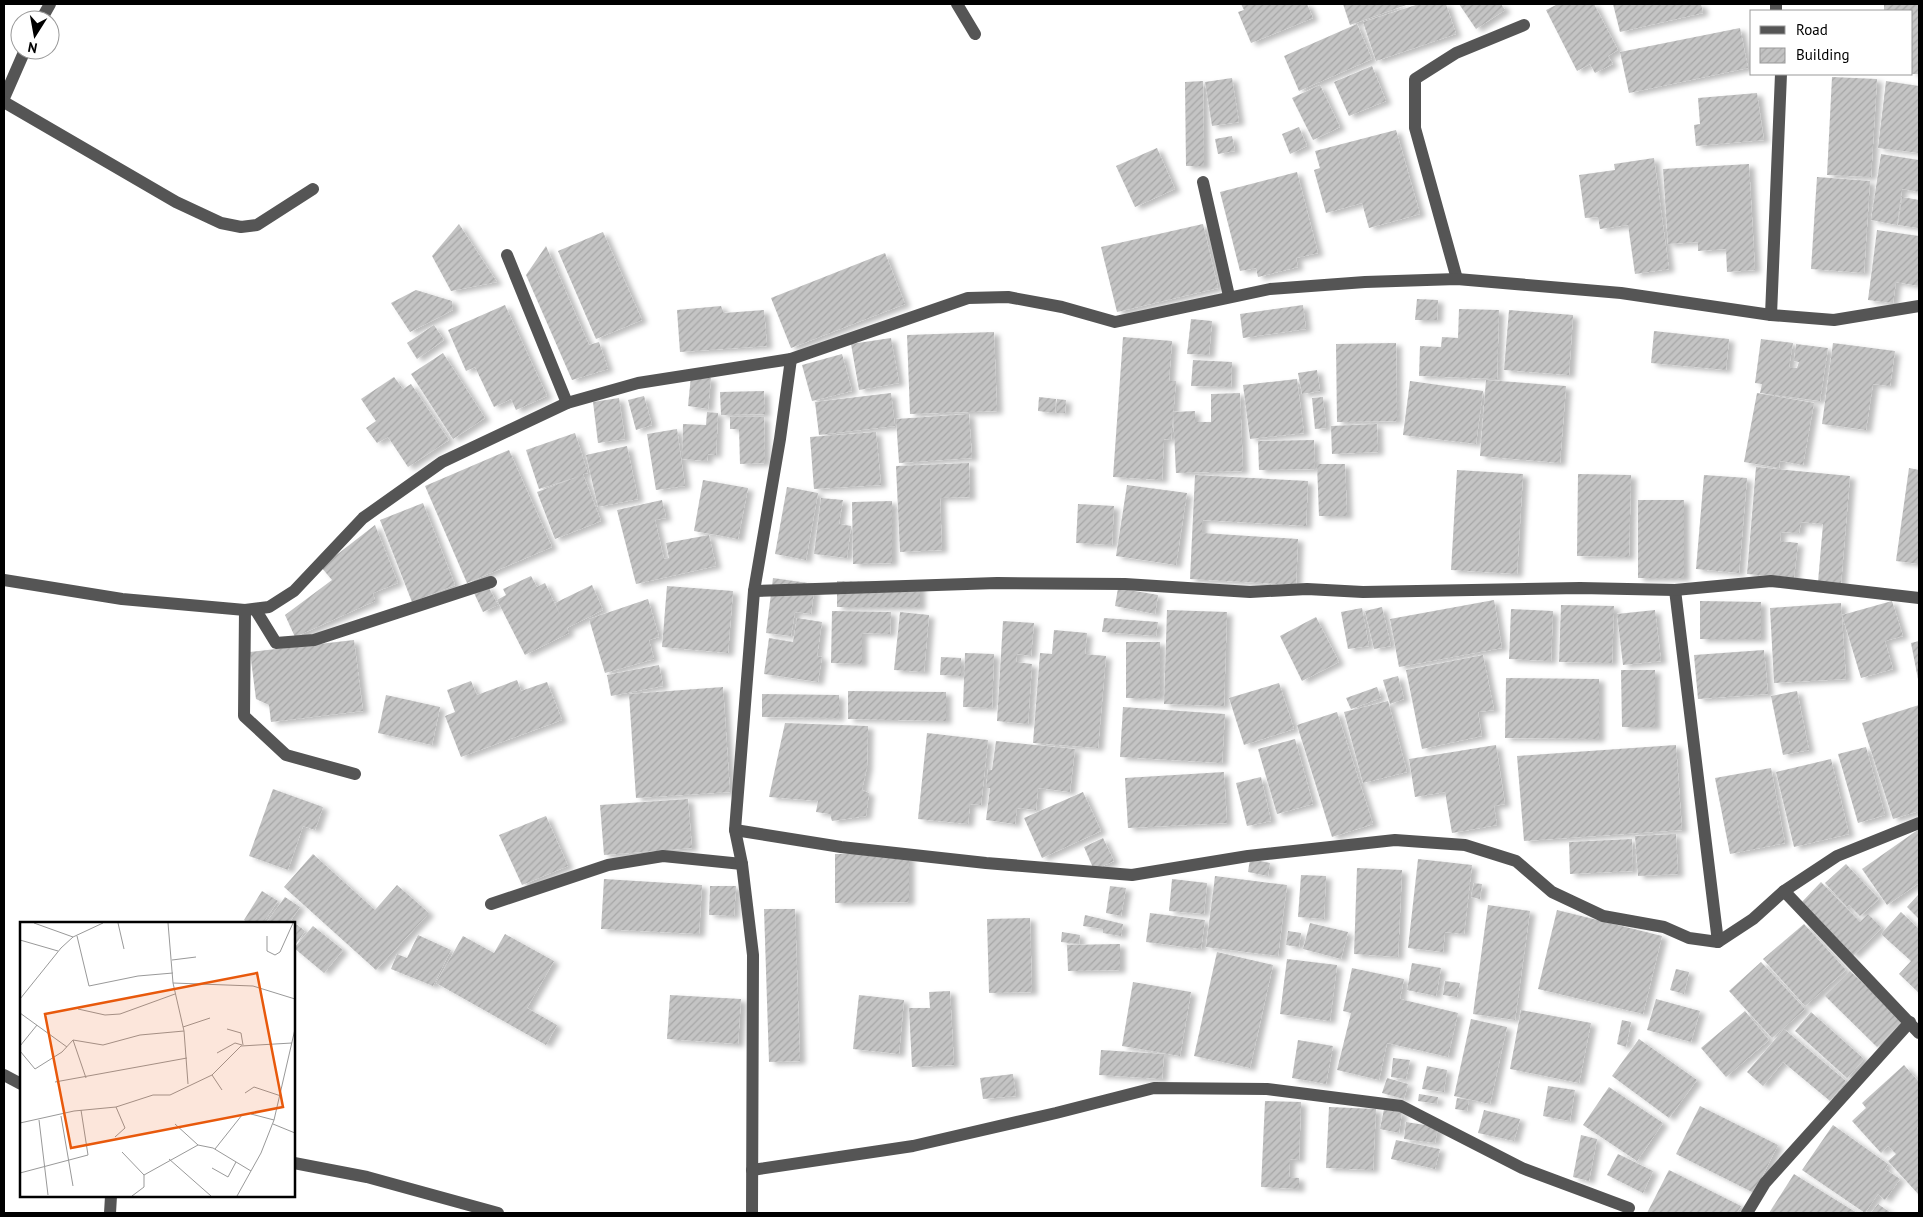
<svg xmlns="http://www.w3.org/2000/svg" width="1923" height="1217" font-family="'PT Sans',sans-serif">
<style>
.building{fill:url(#building-hatch);filter:url(#shadow)}
.lines{fill:none;stroke-linecap:round;stroke-linejoin:round}
.minor{stroke:#555;stroke-width:12}
.inset-road{fill:none;stroke:#999;stroke-width:1}
.view{fill:#e8590c;fill-opacity:0.15;stroke:#e8590c;stroke-width:2.5}
.inset-edge{fill:none;stroke:#000;stroke-width:2.5}
</style>
<defs>
<pattern id="building-hatch" width="6" height="6" patternUnits="userSpaceOnUse" patternTransform="scale(1.25)"><rect width="6" height="6" fill="#c4c4c4"/><path d="M-1 1l2-2M0 6l6-6M5 7l2-2" fill="none" stroke="#a7a7a7"/></pattern>
<filter id="shadow"><feDropShadow dx="5.5" dy="3" stdDeviation="2.5" flood-color="#0004"/></filter>
</defs>
<rect width="100%" height="100%" fill="#fff"/>
<g class="building">
<polygon points="1241,4 1307,4 1313,18 1251,43 1238,12 1244,10"/>
<polygon points="1343,4 1409,4 1350,25"/>
<polygon points="1419,4 1446,4 1456,34 1376,61 1363,22"/>
<polygon points="1459,4 1501,4 1505,10 1476,29"/>
<polygon points="1558,4 1594,4 1618,50 1608,56 1613,64 1595,73 1590,64 1577,71 1546,10"/>
<polygon points="1613,4 1701,4 1703,13 1620,32"/>
<polygon points="1884,4 1919,4 1919,74 1912,74 1912,11 1884,11"/>
<polygon points="1357,24 1372,59 1299,91 1284,56"/>
<polygon points="1740,28 1748,68 1629,93 1620,52"/>
<polygon points="1372,66 1386,101 1349,116 1334,82"/>
<polygon points="1832,77 1877,79 1871,177 1827,175"/>
<polygon points="1232,78 1239,122 1212,126 1205,82"/>
<polygon points="1203,81 1204,166 1186,166 1185,82"/>
<polygon points="1886,81 1919,86 1919,153 1878,148"/>
<polygon points="1320,85 1340,127 1313,140 1292,98"/>
<polygon points="1757,93 1764,140 1696,146 1694,125 1700,124 1698,98"/>
<polygon points="1299,127 1307,146 1290,154 1282,134"/>
<polygon points="1396,130 1420,214 1369,228 1362,203 1326,213 1314,170 1320,168 1315,151"/>
<polygon points="1232,136 1235,151 1218,154 1215,139"/>
<polygon points="1157,148 1175,189 1135,207 1116,166"/>
<polygon points="1881,154 1919,160 1919,192 1902,189 1897,225 1871,220"/>
<polygon points="1654,158 1669,269 1635,274 1628,225 1600,229 1598,217 1585,218 1579,175 1615,170 1614,164"/>
<polygon points="1749,164 1755,270 1727,272 1726,249 1698,251 1698,242 1668,244 1663,169"/>
<polygon points="1297,172 1318,253 1296,258 1298,267 1258,277 1256,268 1240,271 1220,192"/>
<polygon points="1817,177 1870,181 1864,273 1811,269"/>
<polygon points="1902,197 1919,200 1919,228 1898,225"/>
<polygon points="459,224 497,282 451,291 432,256"/>
<polygon points="1203,224 1218,288 1117,312 1101,247"/>
<polygon points="1877,230 1919,236 1919,286 1896,282 1893,303 1868,300"/>
<polygon points="603,232 642,320 596,339 558,251"/>
<polygon points="546,246 589,345 599,342 608,369 572,380 526,275"/>
<polygon points="885,253 905,304 791,348 771,298"/>
<polygon points="416,290 452,301 453,310 410,332 391,303"/>
<polygon points="1417,299 1438,300 1437,320 1415,320"/>
<polygon points="505,305 547,396 516,410 511,399 494,407 475,367 466,371 448,330"/>
<polygon points="1303,305 1306,329 1243,338 1240,314"/>
<polygon points="721,306 724,313 764,310 767,346 680,352 677,310"/>
<polygon points="1459,309 1499,310 1497,379 1419,376 1420,346 1441,347 1442,337 1458,338"/>
<polygon points="1509,310 1573,315 1569,375 1504,370"/>
<polygon points="1191,319 1212,321 1209,355 1187,354"/>
<polygon points="434,325 444,340 417,359 407,343"/>
<polygon points="1654,331 1729,339 1726,370 1651,363"/>
<polygon points="994,332 997,411 910,414 907,335"/>
<polygon points="1123,337 1172,341 1169,381 1176,381 1171,440 1164,439 1162,480 1113,477"/>
<polygon points="891,338 899,383 859,390 851,344"/>
<polygon points="1761,339 1793,343 1789,367 1797,368 1799,362 1794,361 1796,344 1828,348 1820,401 1760,393 1762,384 1755,383"/>
<polygon points="1396,343 1397,421 1337,422 1336,344"/>
<polygon points="1833,343 1895,351 1890,386 1873,384 1866,430 1822,424"/>
<polygon points="443,353 485,418 453,439 411,374"/>
<polygon points="842,354 852,391 812,401 802,365"/>
<polygon points="1193,360 1232,362 1231,387 1191,386"/>
<polygon points="1317,370 1320,391 1302,394 1298,373"/>
<polygon points="691,376 711,378 708,409 688,406"/>
<polygon points="394,377 403,389 411,384 449,440 408,467 388,437 377,443 366,428 376,421 361,399"/>
<polygon points="1297,379 1304,433 1250,439 1243,385"/>
<polygon points="1486,380 1566,386 1560,463 1480,456"/>
<polygon points="1410,381 1483,391 1476,444 1403,435"/>
<polygon points="764,391 765,414 721,415 720,392"/>
<polygon points="891,393 895,426 819,435 815,402"/>
<polygon points="1240,393 1243,471 1176,473 1173,412 1195,411 1195,422 1211,422 1211,394"/>
<polygon points="1757,393 1814,403 1803,465 1780,461 1779,468 1744,462"/>
<polygon points="644,396 652,425 636,430 628,400"/>
<polygon points="1039,397 1056,399 1055,413 1038,411"/>
<polygon points="1323,397 1326,428 1315,429 1312,398"/>
<polygon points="619,398 625,439 598,443 593,402"/>
<polygon points="1057,399 1066,400 1065,413 1057,413"/>
<polygon points="707,412 718,413 716,455 708,454 707,461 682,459 683,424 706,425"/>
<polygon points="969,414 972,458 899,463 896,419"/>
<polygon points="730,417 764,417 765,463 740,464 739,429 730,429"/>
<polygon points="1377,424 1378,452 1332,454 1331,426"/>
<polygon points="677,429 685,486 656,490 647,434"/>
<polygon points="876,432 881,485 814,489 810,437"/>
<polygon points="575,433 588,473 583,474 601,521 555,539 537,492 580,476 539,489 526,450"/>
<polygon points="1314,440 1315,469 1259,470 1258,441"/>
<polygon points="627,446 638,499 598,507 586,455"/>
<polygon points="509,450 552,547 467,583 425,486"/>
<polygon points="969,463 970,497 940,498 942,550 900,552 896,466"/>
<polygon points="1317,464 1345,464 1347,516 1319,516"/>
<polygon points="1756,467 1850,476 1841,584 1818,582 1823,524 1801,522 1799,533 1781,532 1780,541 1798,543 1794,578 1747,574"/>
<polygon points="1909,468 1919,470 1919,564 1896,561"/>
<polygon points="1457,470 1523,474 1517,574 1451,570"/>
<polygon points="1578,474 1631,475 1629,557 1577,556"/>
<polygon points="1195,475 1308,481 1306,526 1202,520 1202,533 1298,539 1296,585 1190,579"/>
<polygon points="1704,475 1747,478 1739,573 1696,569"/>
<polygon points="703,480 748,488 738,539 694,531"/>
<polygon points="1127,485 1187,493 1176,565 1116,556"/>
<polygon points="787,487 818,493 806,560 775,554"/>
<polygon points="821,498 843,500 839,524 851,526 847,558 814,554"/>
<polygon points="662,500 666,518 655,520 664,559 669,558 666,543 709,535 716,566 636,584 617,510"/>
<rect x="1638" y="500" width="46" height="78"/>
<polygon points="892,501 892,563 853,564 852,502"/>
<polygon points="423,503 455,585 412,602 380,520"/>
<polygon points="1078,504 1114,506 1112,545 1076,543"/>
<polygon points="375,525 398,583 373,593 375,601 295,637 285,615 332,580 321,567"/>
<polygon points="531,576 537,587 545,583 561,617 555,603 592,585 603,610 567,628 569,633 525,655 497,600 506,595 503,589"/>
<polygon points="773,578 815,584 811,614 795,612 791,636 766,633"/>
<polygon points="837,581 920,582 920,607 837,607"/>
<polygon points="488,586 498,605 483,612 474,593"/>
<polygon points="667,586 733,591 728,653 662,647"/>
<polygon points="1118,588 1158,595 1155,614 1115,606"/>
<polygon points="648,599 659,637 649,640 654,659 605,673 589,619"/>
<polygon points="1494,600 1502,648 1399,667 1390,619"/>
<polygon points="1700,601 1761,602 1761,639 1700,639"/>
<polygon points="1892,601 1903,636 1885,641 1893,669 1861,678 1842,615"/>
<polygon points="1841,603 1846,679 1774,683 1770,608"/>
<polygon points="1561,605 1614,606 1612,663 1559,662"/>
<polygon points="1382,607 1391,646 1374,649 1365,611"/>
<polygon points="1362,608 1369,646 1348,649 1341,612"/>
<polygon points="1511,609 1553,611 1551,661 1509,659"/>
<polygon points="1167,610 1227,612 1224,706 1164,704"/>
<polygon points="1655,610 1661,661 1623,665 1617,614"/>
<polygon points="832,611 891,612 890,634 862,633 862,664 831,663"/>
<polygon points="900,612 929,615 924,672 894,670"/>
<polygon points="1316,617 1339,662 1302,681 1280,636"/>
<polygon points="797,618 822,622 817,656 822,657 818,682 764,674 769,638 793,642"/>
<polygon points="1104,618 1158,622 1156,636 1102,632"/>
<polygon points="1003,621 1034,623 1031,656 1017,654 1016,662 1032,664 1028,724 997,721"/>
<polygon points="1054,630 1087,633 1085,654 1106,656 1098,748 1033,743 1040,653 1052,654"/>
<polygon points="354,640 363,711 271,722 269,705 256,699 250,652"/>
<polygon points="1919,641 1919,679 1918,679 1911,643"/>
<rect x="1126" y="642" width="34" height="56"/>
<polygon points="1764,650 1768,694 1698,699 1694,655"/>
<polygon points="965,653 994,654 992,708 963,707"/>
<polygon points="1483,655 1494,710 1478,712 1482,736 1422,749 1406,670"/>
<polygon points="941,657 961,658 961,676 940,675"/>
<polygon points="659,665 663,686 611,696 607,675"/>
<polygon points="1621,670 1655,670 1655,727 1622,727"/>
<polygon points="1398,676 1404,699 1390,704 1383,680"/>
<polygon points="1506,678 1599,679 1599,739 1505,738"/>
<polygon points="517,680 521,691 547,682 562,720 461,757 445,716 455,712 447,690 471,681 477,695"/>
<polygon points="1279,683 1294,729 1244,745 1229,698"/>
<polygon points="723,687 730,792 636,798 629,694"/>
<polygon points="1377,687 1381,698 1351,709 1346,698"/>
<polygon points="848,691 946,692 946,721 848,719"/>
<polygon points="1797,691 1809,750 1783,755 1771,696"/>
<polygon points="762,694 839,695 839,718 762,717"/>
<polygon points="386,695 440,707 432,745 378,733"/>
<polygon points="1388,701 1407,772 1363,783 1344,712"/>
<polygon points="1919,705 1919,811 1893,819 1862,723"/>
<polygon points="1123,707 1225,714 1222,763 1120,757"/>
<polygon points="1337,712 1373,824 1332,837 1297,725"/>
<polygon points="785,723 868,726 867,767 862,790 869,793 866,816 832,821 830,814 816,812 818,801 769,797"/>
<polygon points="927,733 988,740 981,805 970,804 968,824 918,819"/>
<polygon points="1295,739 1313,804 1277,814 1258,749"/>
<polygon points="996,741 1075,749 1070,792 1038,788 1036,810 1017,808 1015,824 986,820 990,788 986,788 988,769 992,770"/>
<polygon points="1496,745 1505,804 1494,806 1497,825 1452,833 1445,792 1415,797 1409,759"/>
<polygon points="1676,745 1682,830 1524,841 1517,756"/>
<polygon points="1866,747 1885,815 1858,823 1838,754"/>
<polygon points="1831,759 1849,834 1794,847 1776,772"/>
<polygon points="1771,768 1785,843 1730,854 1715,778"/>
<polygon points="1224,772 1227,823 1128,828 1125,778"/>
<polygon points="1261,777 1271,821 1247,826 1236,783"/>
<polygon points="273,789 323,807 315,830 303,826 288,870 249,856"/>
<polygon points="1083,792 1101,831 1042,858 1024,818"/>
<polygon points="688,799 692,848 604,855 600,805"/>
<polygon points="546,816 568,866 522,885 499,835"/>
<polygon points="1919,829 1919,883 1887,905 1862,869"/>
<polygon points="1676,834 1678,874 1638,876 1635,836"/>
<polygon points="1103,838 1114,861 1094,870 1084,847"/>
<polygon points="1632,839 1633,871 1570,874 1569,842"/>
<polygon points="909,853 909,902 835,903 835,854"/>
<polygon points="313,854 375,910 397,885 429,913 376,970 284,887"/>
<polygon points="1250,859 1270,863 1268,876 1248,872"/>
<polygon points="1418,859 1472,865 1464,934 1445,932 1443,952 1408,948"/>
<polygon points="1846,864 1879,899 1860,916 1849,905 1847,907 1825,883"/>
<polygon points="1357,868 1402,870 1398,957 1354,954"/>
<polygon points="1301,875 1326,876 1324,919 1298,917"/>
<polygon points="1215,876 1287,885 1278,956 1206,947"/>
<polygon points="604,879 702,885 699,934 601,929"/>
<polygon points="1172,879 1207,883 1204,914 1169,911"/>
<polygon points="1821,882 1860,922 1868,914 1882,928 1853,956 1801,903"/>
<polygon points="1474,883 1482,884 1480,899 1471,897"/>
<polygon points="710,886 736,886 734,916 709,915"/>
<polygon points="1110,886 1126,888 1121,916 1106,913"/>
<polygon points="262,891 278,901 263,923 248,923 244,920"/>
<polygon points="1919,894 1919,919 1907,907"/>
<polygon points="285,897 300,907 291,920 305,931 294,947 294,923 266,923"/>
<polygon points="1488,905 1530,911 1515,1020 1473,1014"/>
<polygon points="764,909 795,909 800,1061 769,1062"/>
<polygon points="1557,910 1662,936 1643,1014 1538,989"/>
<polygon points="1901,912 1919,929 1919,993 1899,974 1911,961 1881,934"/>
<polygon points="1150,913 1205,920 1201,949 1146,942"/>
<polygon points="1085,915 1123,924 1121,936 1103,933 1103,929 1083,926"/>
<polygon points="1030,918 1032,992 989,993 987,919"/>
<polygon points="1310,923 1348,932 1341,959 1303,949"/>
<polygon points="1804,924 1846,970 1805,1006 1763,959"/>
<polygon points="313,926 343,950 324,973 294,948"/>
<polygon points="1288,931 1301,933 1299,947 1286,945"/>
<polygon points="1062,932 1080,935 1079,944 1061,942"/>
<polygon points="505,934 554,961 527,1008 557,1025 546,1045 436,983 463,936 494,953"/>
<polygon points="418,935 451,950 433,986 391,969 397,954 407,958"/>
<polygon points="1120,944 1120,970 1068,971 1067,945"/>
<polygon points="1217,952 1273,965 1250,1068 1194,1056"/>
<polygon points="1287,959 1337,965 1330,1021 1280,1014"/>
<polygon points="1761,962 1805,1009 1772,1038 1729,991"/>
<polygon points="1412,963 1441,968 1436,996 1407,990"/>
<polygon points="1352,968 1404,979 1400,999 1458,1013 1448,1057 1387,1043 1379,1080 1337,1070 1351,1013 1343,1011"/>
<polygon points="1676,969 1689,972 1684,994 1670,990"/>
<polygon points="1850,971 1902,1021 1877,1047 1825,996"/>
<polygon points="1445,981 1460,983 1457,997 1443,995"/>
<polygon points="1133,982 1191,992 1180,1056 1122,1046"/>
<polygon points="950,991 954,1065 912,1067 909,1008 930,1008 929,992"/>
<polygon points="670,995 741,999 738,1044 667,1039"/>
<polygon points="859,995 904,1000 899,1054 853,1049"/>
<polygon points="1656,999 1700,1011 1691,1042 1647,1030"/>
<polygon points="1521,1010 1591,1023 1579,1083 1510,1069"/>
<polygon points="1745,1011 1769,1040 1726,1077 1701,1048"/>
<polygon points="1811,1012 1864,1059 1847,1078 1795,1031"/>
<polygon points="1471,1019 1507,1027 1490,1104 1454,1096"/>
<polygon points="1622,1020 1631,1022 1626,1047 1617,1044"/>
<polygon points="1784,1029 1846,1081 1830,1101 1783,1062 1763,1086 1747,1072"/>
<polygon points="1639,1039 1697,1080 1669,1118 1612,1076"/>
<polygon points="1298,1040 1333,1046 1326,1084 1292,1078"/>
<polygon points="1101,1050 1164,1054 1162,1079 1099,1075"/>
<polygon points="1393,1058 1410,1060 1406,1079 1391,1077"/>
<polygon points="1904,1065 1919,1082 1919,1126 1917,1128 1919,1130 1919,1195 1888,1161 1896,1154 1888,1146 1881,1153 1852,1121 1866,1108 1862,1103"/>
<polygon points="1427,1066 1447,1070 1444,1092 1422,1089"/>
<polygon points="1013,1074 1016,1096 983,1099 980,1078"/>
<polygon points="1387,1078 1408,1084 1404,1099 1382,1093"/>
<polygon points="1548,1086 1575,1090 1570,1121 1543,1116"/>
<polygon points="1609,1087 1663,1123 1637,1161 1583,1125"/>
<polygon points="1419,1094 1438,1097 1437,1104 1418,1101"/>
<polygon points="1457,1098 1469,1100 1467,1111 1455,1109"/>
<polygon points="1265,1101 1301,1102 1299,1160 1290,1159 1289,1177 1299,1178 1299,1189 1261,1187"/>
<polygon points="1700,1106 1778,1145 1754,1193 1676,1154"/>
<polygon points="1329,1107 1376,1109 1373,1170 1326,1168"/>
<polygon points="1384,1109 1402,1112 1399,1133 1380,1129"/>
<polygon points="1484,1110 1520,1119 1514,1141 1478,1133"/>
<polygon points="1406,1122 1438,1127 1435,1143 1404,1139"/>
<polygon points="1833,1125 1888,1164 1885,1169 1900,1179 1885,1200 1878,1194 1865,1213 1802,1170"/>
<polygon points="1581,1135 1597,1139 1589,1181 1573,1177"/>
<polygon points="1396,1140 1440,1149 1435,1169 1391,1159"/>
<polygon points="1618,1154 1653,1171 1643,1193 1607,1175"/>
<polygon points="1669,1170 1741,1206 1737,1213 1647,1213"/>
<polygon points="1794,1174 1857,1213 1769,1213"/>
<polygon points="1878,1204 1891,1213 1871,1213"/>
</g>
<g class="lines">
<g class="minor">
<polyline points="957,4 975,34"/>
<polyline points="1776,4 1776,11"/>
<polyline points="41,20 50,4"/>
<polyline points="4,98 25,50"/>
<polyline points="4,102 176,202 221,223 241,227 257,225 313,189"/>
<polyline points="1203,182 1229,296"/>
<polyline points="507,255 567,403"/>
<polyline points="1457,279 1415,128 1415,79 1456,53 1524,25"/>
<polyline points="1771,315 1781,74"/>
<polyline points="4,580 122,599 245,610 269,607 294,591 363,518 442,462 567,403 638,383 791,359 968,298 1008,297 1062,307 1115,322 1270,289 1365,282 1457,279 1621,293 1771,315 1834,320 1919,306"/>
<polyline points="1675,590 1718,942"/>
<polyline points="754,591 997,583 1125,584 1250,592 1307,589 1363,592 1580,588 1675,590 1771,581 1919,598"/>
<polyline points="255,609 276,643 314,640 491,582"/>
<polyline points="245,610 244,716 286,755 355,774"/>
<polyline points="735,830 841,847 986,863 1132,875 1248,856 1395,840 1465,845 1516,861 1552,892 1603,916 1664,927 1689,938 1718,942 1753,919 1784,891 1837,856 1919,823"/>
<polyline points="1784,891 1919,1033"/>
<polyline points="491,904 608,865 663,856 742,864"/>
<polyline points="4,1075 21,1084"/>
<polyline points="294,1163 367,1177 498,1213"/>
<polyline points="752,1170 913,1146 1056,1113 1154,1088 1267,1089 1401,1106 1522,1168 1629,1208"/>
<polyline points="110,1213 111,1196"/>
<polyline points="752,1213 753,955 742,864 735,830 754,591 780,439 791,359"/>
<polyline points="1747,1213 1765,1183 1910,1022"/>
</g>
</g>
<g transform="translate(20 922)">
<rect width="275" height="275" fill="#fff"/>
<path class="inset-road" d="M14 1 53 15M98 1 104 27M148 1 153 61 164 109 168 162M57 14 69 64 118 54 153 51M247 14V29L255 33 260 30 273 1M0 18 38 29M152 38 176 35M153 61 233 64 275 77M0 77 41 26 53 15 83 1M58 87 85 93 100 92 155 72M0 91 47 125M163 105 190 96M207 107 221 111 223 123M53 118 66 156M0 124 17 103M0 129 15 147 42 130 53 118 83 123 120 113 164 109M197 131 215 121 222 123M192 153 202 168M35 160 167 136M225 171 234 165 261 174M231 192 254 198M41 194 53 264M19 198 28 273M0 201 54 189 96 185 133 173H150L192 153 221 124 272 121M155 202 178 223M253 202 275 211M95 215 105 206 96 185M195 227 222 193M102 230 124 253 178 223 193 226 231 249M149 237 191 274M192 246 208 255 216 240M0 251 68 233 61 188M112 274 124 265V253M217 274 241 231 254 198 275 107"/>
<path class="view" d="M237 51 263 185 51 226 25 92Z"/>
<rect width="275" height="275" class="inset-edge"/>
</g>
<rect width="1923" height="1217" fill="none" stroke="#000000" stroke-width="10"/>
<rect x="1750" y="10" width="162" height="65" fill="#ffffff" stroke="#999999"/>
<rect x="1760" y="26" width="25" height="8" fill="#555555" stroke="#999999"/>
<text x="1796" y="35" font-size="15" fill="#000000">Road</text>
<rect x="1760" y="48" width="25" height="15" fill="url(#building-hatch)" stroke="#999999"/>
<text x="1796" y="60" font-size="15" fill="#000000">Building</text>
<g transform="translate(35 35) rotate(191)"><circle r="24" fill="#ffffff" stroke="#999999"/>
<path d="M0-4L9 19L0 12L-9 19Z" fill="#000000"/>
<text y="-8" font-size="14" font-weight="bold" text-anchor="middle" fill="#000000">N</text>
</g>
</svg>
